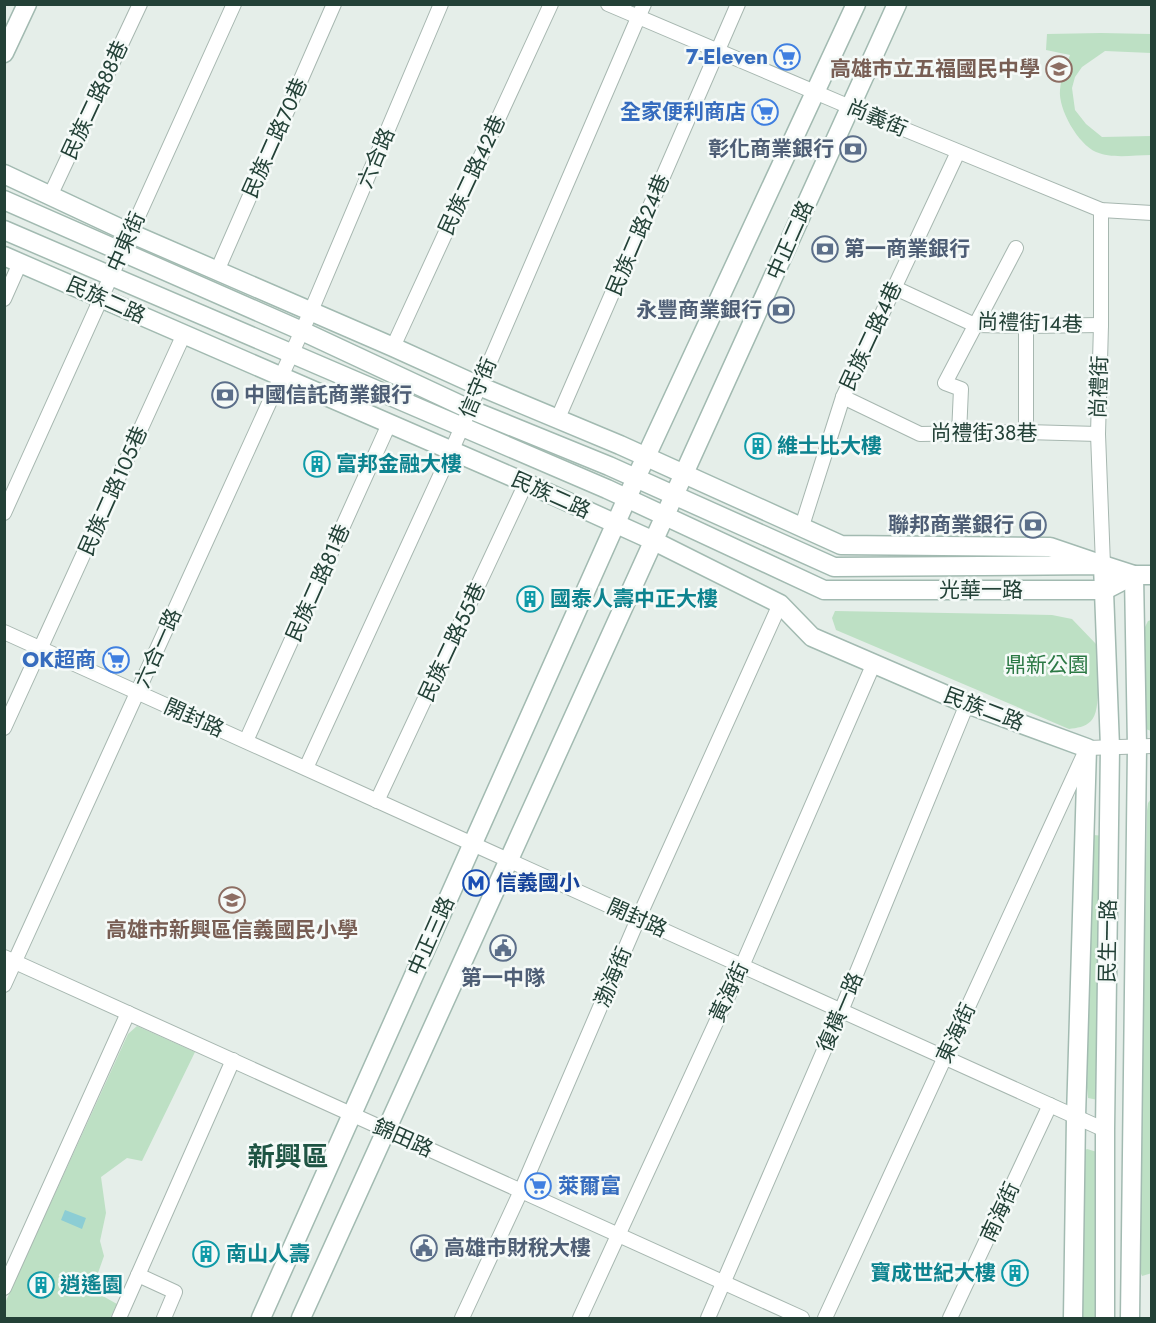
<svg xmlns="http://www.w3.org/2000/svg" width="1156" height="1323" font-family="Jost,'Noto Sans TC',sans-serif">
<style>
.green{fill:#bde0c4}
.water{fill:#8ccdd4}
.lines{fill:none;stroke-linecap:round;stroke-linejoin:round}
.street-casing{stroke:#a7b7b0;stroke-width:16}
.secondary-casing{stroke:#a2bab1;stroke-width:21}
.street{stroke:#fff;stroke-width:14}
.secondary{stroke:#fff;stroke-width:18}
.labels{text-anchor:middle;stroke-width:5;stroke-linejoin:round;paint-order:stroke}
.shop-label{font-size:21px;font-weight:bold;fill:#366cbe;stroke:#f5faf8;text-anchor:end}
.education-label{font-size:21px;font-weight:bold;fill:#785e54;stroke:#f5faf8;text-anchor:end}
.street-label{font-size:21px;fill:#234137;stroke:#f5faf8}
.service-label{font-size:21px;font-weight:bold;fill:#4e5e75;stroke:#f5faf8;text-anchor:end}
.culture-label{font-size:21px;font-weight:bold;fill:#0d838f;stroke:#f5faf8;text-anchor:start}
.park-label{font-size:21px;fill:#2c7945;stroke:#f5faf8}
.transit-label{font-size:21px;font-weight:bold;fill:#164399;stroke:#f5faf8;text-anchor:start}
.district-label{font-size:27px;font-weight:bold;fill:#1e5443;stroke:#f5faf8}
</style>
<rect width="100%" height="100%" fill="#e5eee9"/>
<g class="green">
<path d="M1101 33 1151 34V53L1105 51 1082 67 1075 77 1072 88 1075 110 1086 124 1102 137 1151 136V155C1134 155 1112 159 1096 152 1078 144 1058 109 1060 90 1061 77 1066 66 1070 55L1046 50 1047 34Z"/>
<path d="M835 611 1052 615 1072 619 1096 644C1096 662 1103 709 1091 721 1085 727 1077 728 1069 729L836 630 832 618Z"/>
<polygon points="1151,620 1151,731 1146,729 1144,726 1144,629 1148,621"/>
<polygon points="1151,799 1152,1273 1142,1276 1139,1269 1147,811 1148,803"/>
<polygon points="1094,835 1104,836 1098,1100 1088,1098 1087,1087 1092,840"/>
<polygon points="137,1026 195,1052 142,1161 127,1158 101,1177 106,1213 100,1241 104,1256 92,1290 117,1304 110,1318 5,1318 5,1303 128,1034"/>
<polygon points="1087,1149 1097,1152 1099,1318 1081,1318 1084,1151"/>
</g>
<polygon class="water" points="65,1210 86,1218 82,1229 61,1220"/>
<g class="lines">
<g class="street-casing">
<g id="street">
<polyline points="608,4 850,107 1101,210 1152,213"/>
<polyline points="50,196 140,4"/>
<polyline points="1101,210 1101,325 1098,434 1103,565"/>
<polyline points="217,271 334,4"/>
<polyline points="893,287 975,325 1026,326 1101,325"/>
<polyline points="4,299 20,263"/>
<polyline points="393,347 551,4"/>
<polyline points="843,397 920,434 1026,432 1098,434"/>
<polyline points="558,418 738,4"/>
<polyline points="1026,432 1026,326"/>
<polyline points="959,434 961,389 945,383 1016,248"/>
<polyline points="4,513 234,4"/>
<polyline points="802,526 843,397 958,152"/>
<polyline points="4,632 1105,1130"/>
<polyline points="4,728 184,334"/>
<polyline points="246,741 389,424"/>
<polyline points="306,768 451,452 644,4"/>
<polyline points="377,801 526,483"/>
<polyline points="4,957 802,1318"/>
<polyline points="4,985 311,311 441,4"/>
<polyline points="138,1275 175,1292 164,1318"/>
<polyline points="4,1288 128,1013"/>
<polyline points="119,1318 233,1060"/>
<polyline points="462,1318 521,1191 638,919 780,604"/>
<polyline points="580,1318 742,966 874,663"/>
<polyline points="708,1318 841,1011 967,704"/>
<polyline points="825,1318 1087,748 1152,746"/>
<polyline points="950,1318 1050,1105"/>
</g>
</g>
<g class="secondary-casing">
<g id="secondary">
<polyline points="4,53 27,4"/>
<polyline points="4,174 130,233 393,347 479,386 620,445 841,545 1050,547 1103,565 1110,747 1105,1130 1105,1318"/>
<polyline points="4,200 302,331 469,409 609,466 834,567 1103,565 1134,575 1152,575"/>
<polyline points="4,230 607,489 824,590 1105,590 1134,575"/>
<polyline points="4,256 526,483 654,541 780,604 812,637 967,704 1087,748 1076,1117 1073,1318"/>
<polyline points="261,1318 636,478 856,4"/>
<polyline points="301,1318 897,4"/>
<polyline points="1130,1318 1137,747 1134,575"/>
</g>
</g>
<use href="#street" class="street"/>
<use href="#secondary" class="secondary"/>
</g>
<defs>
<g id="supermarket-ring" transform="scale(1.35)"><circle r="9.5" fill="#f5faf8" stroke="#3f7fe0" stroke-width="1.5"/><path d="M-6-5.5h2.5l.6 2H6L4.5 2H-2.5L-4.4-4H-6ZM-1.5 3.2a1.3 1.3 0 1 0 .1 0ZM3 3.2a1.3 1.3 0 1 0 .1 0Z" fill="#3f7fe0"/></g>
<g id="school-ring" transform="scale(1.35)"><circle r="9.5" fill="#f5faf8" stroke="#8d6e63" stroke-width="1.5"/><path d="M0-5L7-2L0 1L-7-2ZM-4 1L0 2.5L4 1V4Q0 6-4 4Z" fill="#8d6e63"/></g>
<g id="bank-ring" transform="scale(1.35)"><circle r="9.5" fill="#f5faf8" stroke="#5c6f8a" stroke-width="1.5"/><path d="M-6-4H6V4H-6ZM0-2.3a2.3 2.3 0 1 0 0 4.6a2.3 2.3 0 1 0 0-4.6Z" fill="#5c6f8a"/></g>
<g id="building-ring" transform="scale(1.35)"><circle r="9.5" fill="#f5faf8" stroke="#0f9aa8" stroke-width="1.5"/><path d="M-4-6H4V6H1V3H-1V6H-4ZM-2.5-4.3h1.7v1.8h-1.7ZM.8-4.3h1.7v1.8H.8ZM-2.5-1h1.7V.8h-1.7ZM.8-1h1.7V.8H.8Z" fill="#0f9aa8"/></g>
<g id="metro-ring" transform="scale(1.35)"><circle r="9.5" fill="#f5faf8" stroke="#1a4fb4" stroke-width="1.5"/><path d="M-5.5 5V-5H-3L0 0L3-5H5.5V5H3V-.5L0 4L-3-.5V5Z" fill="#1a4fb4"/></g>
<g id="civic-ring" transform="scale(1.35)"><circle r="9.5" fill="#f5faf8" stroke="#5c6f8a" stroke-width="1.5"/><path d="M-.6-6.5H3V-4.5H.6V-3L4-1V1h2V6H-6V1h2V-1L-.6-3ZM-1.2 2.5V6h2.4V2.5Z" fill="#5c6f8a"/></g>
</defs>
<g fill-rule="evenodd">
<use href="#supermarket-ring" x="787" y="57"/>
<use href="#school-ring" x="1059" y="69"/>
<use href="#supermarket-ring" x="765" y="112"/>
<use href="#bank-ring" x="853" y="149"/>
<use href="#bank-ring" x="825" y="249"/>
<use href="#bank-ring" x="781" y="310"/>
<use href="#bank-ring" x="225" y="395"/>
<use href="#building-ring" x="758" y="446"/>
<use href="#building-ring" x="317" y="464"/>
<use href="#bank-ring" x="1033" y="525"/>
<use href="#building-ring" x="530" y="599"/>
<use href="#supermarket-ring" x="116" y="660"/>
<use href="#metro-ring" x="476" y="883"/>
<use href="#school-ring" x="232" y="900"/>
<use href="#civic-ring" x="503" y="948"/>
<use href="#supermarket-ring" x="538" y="1186"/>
<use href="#civic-ring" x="424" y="1248"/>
<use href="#building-ring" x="206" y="1254"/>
<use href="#building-ring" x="1015" y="1273"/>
<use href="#building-ring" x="41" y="1285"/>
</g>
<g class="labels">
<g class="shop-label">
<text x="768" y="64">7-Eleven</text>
<text x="746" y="119">全家便利商店</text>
<text x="96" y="667">OK超商</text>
<text x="558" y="1193" text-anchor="start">萊爾富</text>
</g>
<g class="education-label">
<text x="1040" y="76">高雄市立五福國民中學</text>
<text x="232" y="937" text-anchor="middle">高雄市新興區信義國民小學</text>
</g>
<g class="street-label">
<text transform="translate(95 100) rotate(-65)" y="7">民族二路88巷</text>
<text transform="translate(877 118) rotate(23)" y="7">尚義街</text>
<text transform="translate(275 138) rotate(-66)" y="7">民族二路70巷</text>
<text transform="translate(376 158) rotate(-67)" y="7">六合路</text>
<text transform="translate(472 175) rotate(-65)" y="7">民族二路42巷</text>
<text transform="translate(638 235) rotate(-67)" y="7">民族二路24巷</text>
<text transform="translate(790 240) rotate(-66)" y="7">中正二路</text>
<text transform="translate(126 242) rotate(-66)" y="7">中東街</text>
<text transform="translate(106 300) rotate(24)" y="7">民族二路</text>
<text transform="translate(1030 323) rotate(2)" y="7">尚禮街14巷</text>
<text transform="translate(871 336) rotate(-65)" y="7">民族二路4巷</text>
<text transform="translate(1099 387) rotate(-88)" y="7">尚禮街</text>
<text transform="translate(478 388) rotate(-67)" y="7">信守街</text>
<text x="984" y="440">尚禮街38巷</text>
<text transform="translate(113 491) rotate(-66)" y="7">民族二路105巷</text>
<text transform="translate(551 495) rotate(24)" y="7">民族二路</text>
<text transform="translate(318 583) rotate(-66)" y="7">民族二路81巷</text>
<text x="981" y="597">光華一路</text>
<text transform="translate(452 642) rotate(-65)" y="7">民族二路55巷</text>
<text transform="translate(158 648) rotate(-66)" y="7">六合一路</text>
<text transform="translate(984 709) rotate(21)" y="7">民族二路</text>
<text transform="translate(194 718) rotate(24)" y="7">開封路</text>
<text transform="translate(637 918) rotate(24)" y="7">開封路</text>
<text transform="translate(431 936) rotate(-66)" y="7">中正三路</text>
<text transform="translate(1108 941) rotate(-89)" y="7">民生一路</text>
<text transform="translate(613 977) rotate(-67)" y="7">渤海街</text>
<text transform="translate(729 992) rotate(-65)" y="7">黃海街</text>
<text transform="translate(840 1012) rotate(-67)" y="7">復橫一路</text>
<text transform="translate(956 1033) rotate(-65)" y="7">東海街</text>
<text transform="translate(403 1138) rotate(24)" y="7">錦田路</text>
<text transform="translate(1000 1212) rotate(-65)" y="7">南海街</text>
</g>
<g class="service-label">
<text x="834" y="156">彰化商業銀行</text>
<text x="844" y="256" text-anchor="start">第一商業銀行</text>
<text x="762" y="317">永豐商業銀行</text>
<text x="244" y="402" text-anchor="start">中國信託商業銀行</text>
<text x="1014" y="532">聯邦商業銀行</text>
<text x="503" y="985" text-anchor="middle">第一中隊</text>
<text x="444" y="1255" text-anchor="start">高雄市財稅大樓</text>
</g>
<g class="culture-label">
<text x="777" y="453">維士比大樓</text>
<text x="336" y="471">富邦金融大樓</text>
<text x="550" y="606">國泰人壽中正大樓</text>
<text x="226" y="1261">南山人壽</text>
<text x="996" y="1280" text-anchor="end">寶成世紀大樓</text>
<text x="60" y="1292">逍遙園</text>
</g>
<g class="park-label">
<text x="1047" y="672">鼎新公園</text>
</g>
<g class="transit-label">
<text x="496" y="890">信義國小</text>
</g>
<g class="district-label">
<text x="288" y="1166">新興區</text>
</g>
</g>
<rect width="1156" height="1323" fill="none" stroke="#234137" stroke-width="12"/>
</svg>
